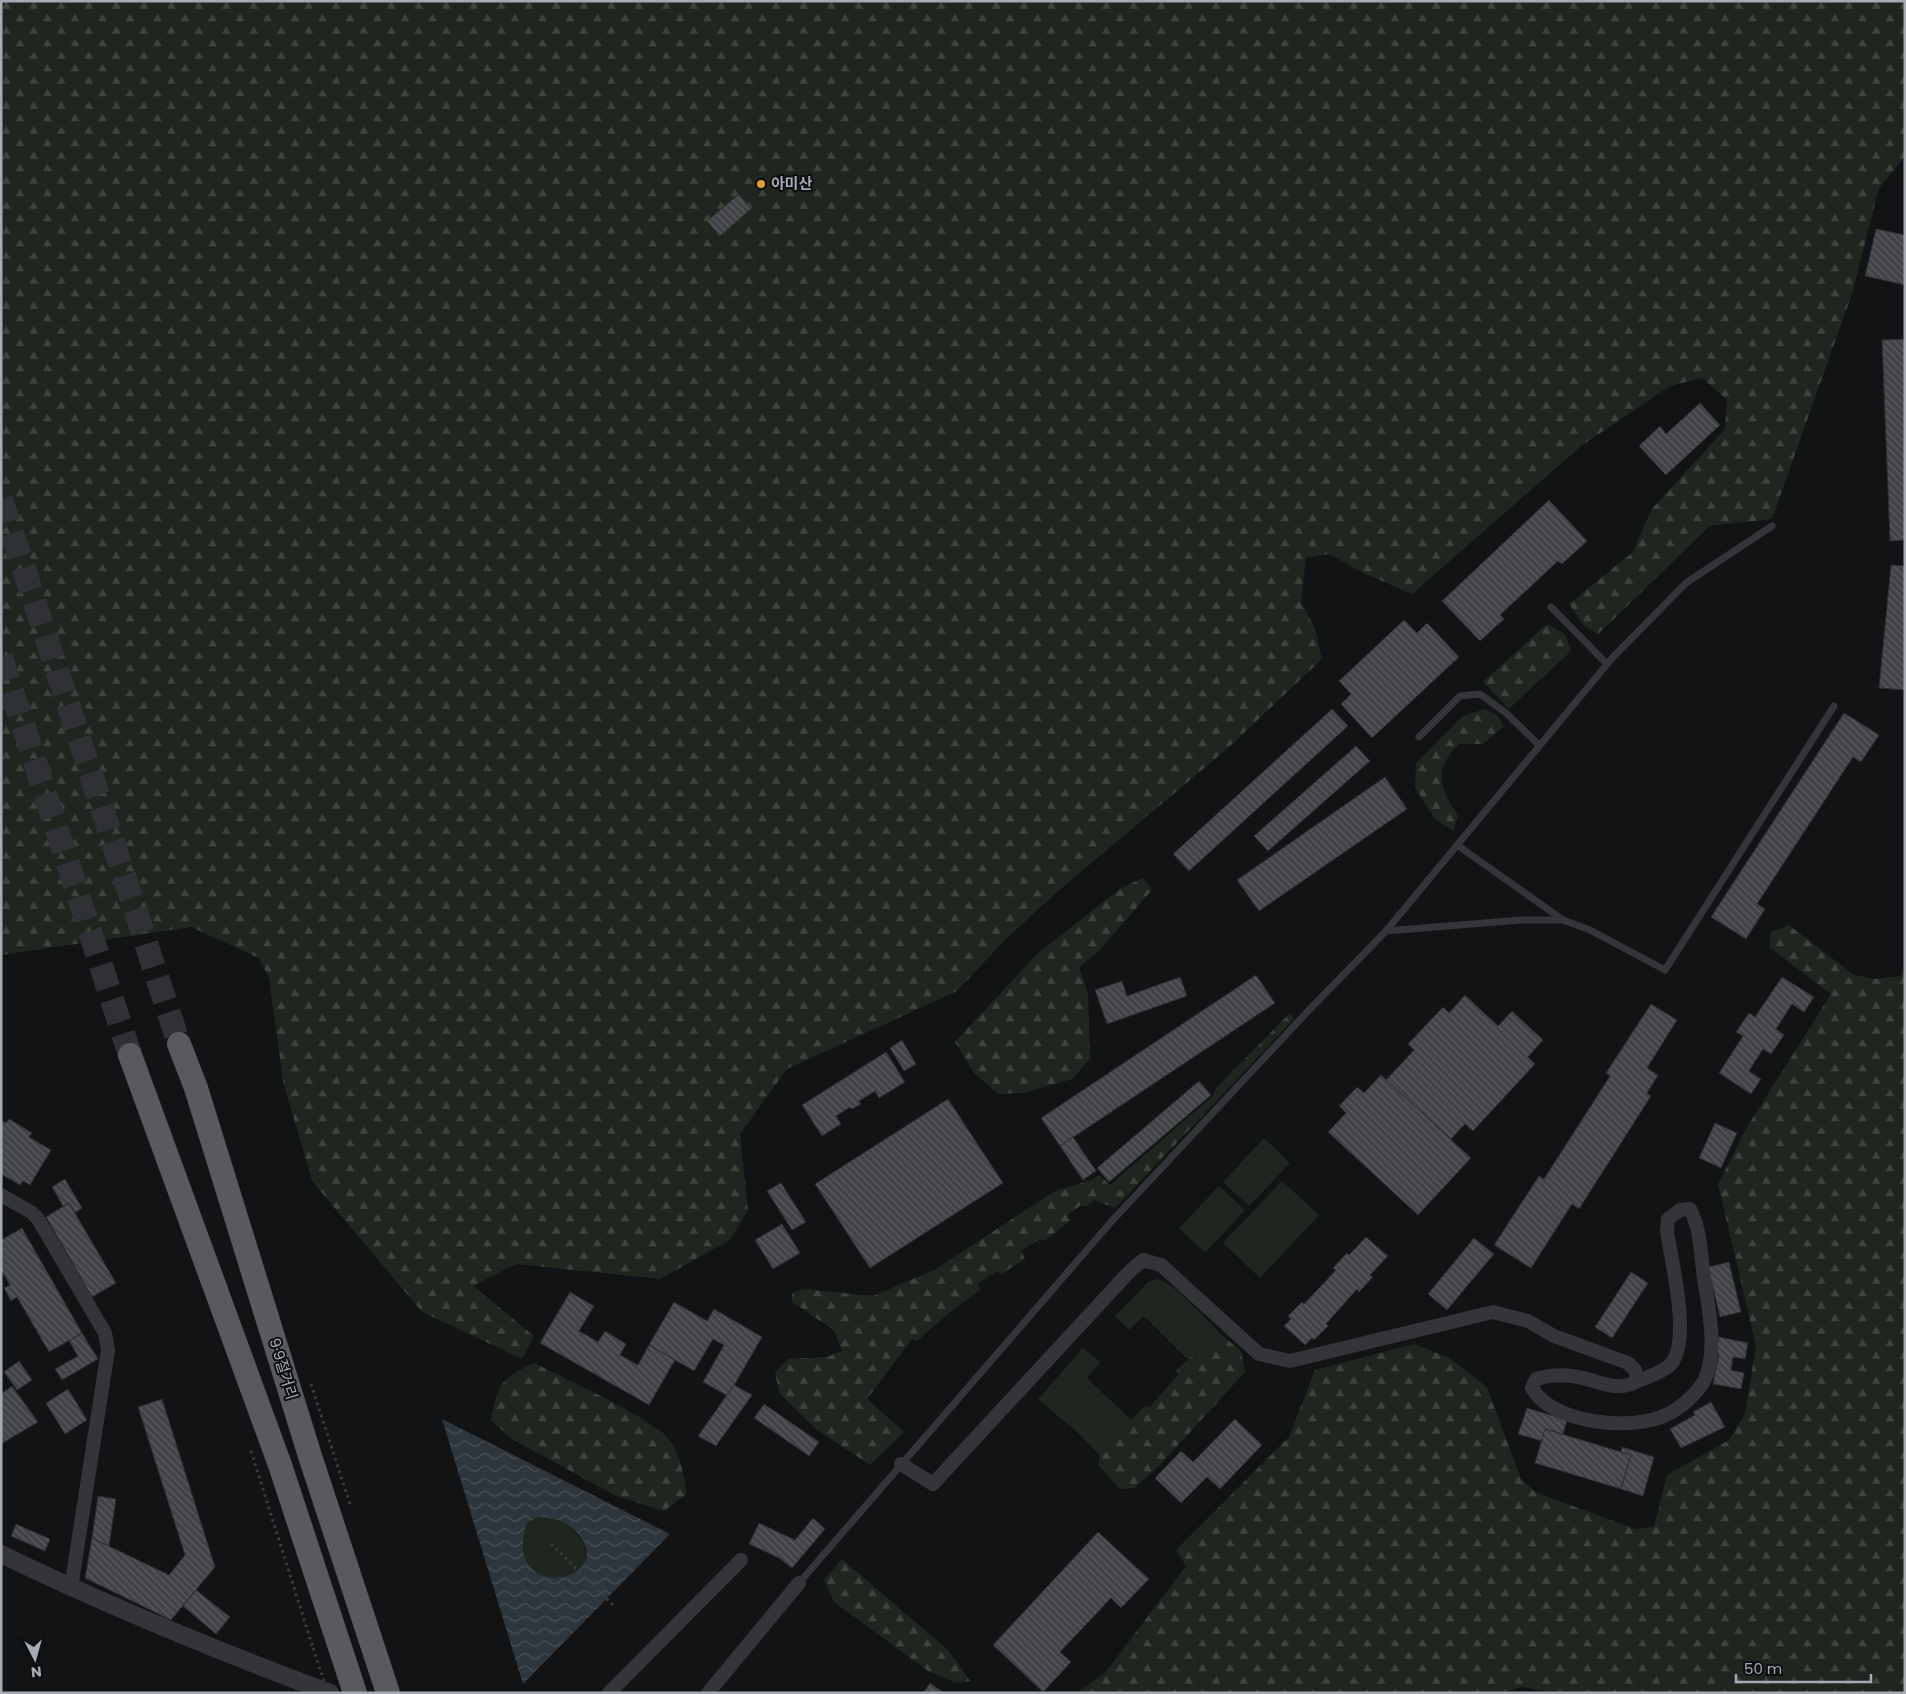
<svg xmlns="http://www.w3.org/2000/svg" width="1906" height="1694" font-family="Poppins,'Noto Sans KR',sans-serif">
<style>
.green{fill:#1f261f}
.forest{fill:url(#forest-firs)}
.water{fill:url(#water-waves);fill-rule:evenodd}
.building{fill:url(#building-back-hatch);stroke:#2c2d30}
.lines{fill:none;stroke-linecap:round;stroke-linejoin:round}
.trunk-tunnel{stroke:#2f3134;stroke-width:24;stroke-dasharray:24 12;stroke-linecap:butt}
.path{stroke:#3a3c40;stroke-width:3;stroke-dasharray:2.5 4;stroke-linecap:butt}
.service{stroke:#343539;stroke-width:7}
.minor{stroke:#343539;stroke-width:14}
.tertiary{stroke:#343539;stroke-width:18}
.trunk{stroke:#585a60;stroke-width:24}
.path-bridge{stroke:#3a3c40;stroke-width:3;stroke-dasharray:2.5 4;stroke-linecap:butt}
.poi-dot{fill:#e79d37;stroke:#0d0e0f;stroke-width:2}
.labels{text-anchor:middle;stroke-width:4;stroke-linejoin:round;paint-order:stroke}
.poi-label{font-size:15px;font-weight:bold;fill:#a5aab4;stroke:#0d0e0f;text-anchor:start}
.street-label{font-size:15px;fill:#a5aab4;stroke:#0d0e0f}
</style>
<defs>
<pattern id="forest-firs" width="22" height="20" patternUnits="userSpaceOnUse" patternTransform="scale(1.25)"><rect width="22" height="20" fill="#1f261f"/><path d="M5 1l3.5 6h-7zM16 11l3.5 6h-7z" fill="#3d433d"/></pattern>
<pattern id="water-waves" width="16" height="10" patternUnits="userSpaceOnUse" patternTransform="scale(1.25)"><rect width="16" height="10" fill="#2d363c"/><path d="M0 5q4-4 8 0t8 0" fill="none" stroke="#485056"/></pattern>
<pattern id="building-back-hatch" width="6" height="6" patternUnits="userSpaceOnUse" patternTransform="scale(1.25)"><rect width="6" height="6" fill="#414347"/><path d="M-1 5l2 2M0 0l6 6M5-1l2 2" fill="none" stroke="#595b5f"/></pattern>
</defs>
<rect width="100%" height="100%" fill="#121314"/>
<g class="green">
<polygon points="1264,1138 1290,1163 1249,1206 1223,1182"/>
<polygon points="1282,1181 1319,1215 1260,1278 1223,1243"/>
<polygon points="1219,1186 1245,1210 1205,1253 1179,1228"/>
<path d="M1157 1279C1175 1282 1208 1322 1223 1336L1199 1350 1188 1360 1144 1316 1129 1330 1115 1316 1148 1282Z"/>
<polygon points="1083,1348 1100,1362 1087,1378 1131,1420 1100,1456 1077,1432 1038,1399"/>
<path d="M538 1517C556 1518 570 1522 580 1538 612 1583 502 1603 527 1523Z"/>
</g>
<g class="forest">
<polygon points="1,1 1905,1 1905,156 1879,188 1853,291 1772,519 1710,526 1598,634 1584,626 1569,604 1633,552 1651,510 1725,429 1727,400 1702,378 1670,386 1581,446 1412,594 1363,573 1329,554 1306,558 1301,602 1315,628 1322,659 1228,748 1057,892 1007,938 957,991 787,1069 740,1134 748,1210 730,1240 660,1279 516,1264 473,1286 534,1336 522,1359 422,1312 312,1181 283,1081 269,978 259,958 191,927 1,955"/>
<polygon points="1547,624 1565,634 1571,651 1509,709 1483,682"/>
<path d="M1485 709 1498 716 1504 726 1483 744H1459C1433 770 1439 787 1458 816L1453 831 1435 819 1415 788 1416 763 1463 716Z"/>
<polygon points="1143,878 1152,890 1098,952 1079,967 1088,993 1090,1059 1072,1079 1023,1093 998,1094 974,1073 955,1042 1037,954 1121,888"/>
<polygon points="1789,925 1854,975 1875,979 1900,976 1905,968 1905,1693 1557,1693 1522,1687 1500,1693 1076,1693 1105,1673 1186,1566 1176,1550 1289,1437 1315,1370 1414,1344 1448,1357 1487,1387 1521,1479 1535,1492 1635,1529 1654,1527 1667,1475 1729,1440 1745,1414 1756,1346 1718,1184 1747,1127 1831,994 1769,947 1771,932"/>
<polygon points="1290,1013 1294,1019 1115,1208 1094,1200 1085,1207 1081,1205 1067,1216 1071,1220 1044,1241 1040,1239 1021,1251 1025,1259 1001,1274 997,1271 977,1284 981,1289 949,1313 917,1341 912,1339 867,1399 904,1432 870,1465 816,1429 780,1394 775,1373 788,1359 826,1357 842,1351 834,1330 792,1302 792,1293 804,1289 873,1296 934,1270 1055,1191 1091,1180 1099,1175 1110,1185 1213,1096 1216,1088"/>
<polygon points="1223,1336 1241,1351 1245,1372 1160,1465 1134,1488 1120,1489 1098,1465 1100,1454 1144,1406 1150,1407 1178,1375 1176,1371 1199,1350"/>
<path d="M534 1363C563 1378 656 1419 671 1442 681 1457 684 1477 687 1494L664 1511 616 1496 512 1439 491 1420C498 1383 500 1379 534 1363Z"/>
<polygon points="842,1559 949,1651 970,1681 956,1683 928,1671 834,1602 824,1580"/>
</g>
<path class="water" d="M442 1419 670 1534 523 1684ZM538 1517C556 1518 570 1522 581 1538 612 1584 501 1602 527 1523Z"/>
<g class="building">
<polygon points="739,194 751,209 720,236 707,221"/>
<polygon points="1876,229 1905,235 1905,285 1865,276"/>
<polygon points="1905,339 1905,540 1890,541 1882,340"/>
<polygon points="1700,403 1720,425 1666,475 1639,446 1660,426 1666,434"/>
<polygon points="1549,500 1587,541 1562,564 1558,561 1500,615 1504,619 1480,641 1442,601"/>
<polygon points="1891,565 1905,566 1905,690 1879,688"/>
<polygon points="1404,620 1417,633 1427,623 1459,657 1372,738 1341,704 1351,694 1339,681"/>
<polygon points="1332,709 1348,726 1189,871 1173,854"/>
<polygon points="1844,713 1879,735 1861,762 1853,757 1757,904 1765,909 1746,939 1711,917"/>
<polygon points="1356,746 1370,761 1268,851 1254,836"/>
<polygon points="1385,777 1407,809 1259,911 1237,880"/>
<polygon points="1256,975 1275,1003 1060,1146 1041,1118"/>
<polygon points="1180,977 1187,996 1107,1024 1095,990 1122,981 1127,996"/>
<polygon points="1782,977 1814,997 1804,1012 1792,1004 1776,1029 1784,1035 1771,1054 1763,1049 1749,1071 1761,1079 1751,1094 1719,1073 1743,1036 1736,1032 1749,1013 1755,1017"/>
<polygon points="1465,995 1498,1026 1512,1011 1543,1040 1528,1057 1535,1064 1473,1131 1465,1124 1451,1139 1386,1080 1414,1050 1408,1044 1443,1007 1449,1013"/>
<polygon points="1651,1004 1677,1020 1647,1068 1658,1075 1647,1093 1651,1096 1579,1209 1572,1204 1531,1268 1494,1245 1539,1176 1544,1179 1610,1076 1606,1073"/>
<polygon points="902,1040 916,1064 904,1071 890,1048"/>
<polygon points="886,1052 905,1082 879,1098 875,1091 859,1101 861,1104 852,1109 850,1107 836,1116 841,1124 822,1136 802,1105"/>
<polygon points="1381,1075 1471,1158 1418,1215 1328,1132 1346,1113 1339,1106 1357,1087 1364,1093"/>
<polygon points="1199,1081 1211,1095 1109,1182 1097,1168"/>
<polygon points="948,1099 1003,1183 870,1268 815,1184"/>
<polygon points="9,1119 32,1133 29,1137 51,1150 30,1185 23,1181 20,1185 1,1174 1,1120 6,1123"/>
<polygon points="1715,1123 1737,1133 1721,1168 1699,1158"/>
<polygon points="1073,1137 1096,1171 1083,1180 1060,1146"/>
<polygon points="65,1179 82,1208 75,1213 69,1203 63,1206 52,1187"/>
<polygon points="781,1183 806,1222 792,1230 767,1191"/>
<polygon points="69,1203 116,1283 92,1297 46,1217"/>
<polygon points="782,1224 800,1253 773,1269 755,1240"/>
<polygon points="22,1228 82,1333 49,1352 17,1297 11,1301 4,1288 10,1285 1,1270 1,1240"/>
<polygon points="1366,1237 1388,1256 1370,1275 1373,1277 1359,1292 1357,1289 1326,1324 1328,1326 1314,1340 1312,1338 1305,1345 1284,1326 1291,1319 1288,1316 1302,1302 1304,1304 1336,1270 1333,1268 1347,1253 1349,1255"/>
<polygon points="1474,1238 1494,1254 1447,1310 1428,1294"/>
<polygon points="1729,1262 1741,1312 1720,1317 1708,1267"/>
<polygon points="1631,1272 1648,1283 1612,1338 1595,1327"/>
<polygon points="570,1292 594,1306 579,1331 598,1342 605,1331 626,1344 620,1355 638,1365 649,1345 675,1360 649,1405 540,1343"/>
<polygon points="674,1302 707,1321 714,1309 762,1337 728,1396 703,1382 724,1345 713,1339 694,1371 649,1345"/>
<polygon points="82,1333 98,1359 62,1380 55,1369 78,1356 69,1341"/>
<polygon points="1719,1337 1748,1343 1745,1359 1733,1357 1731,1370 1744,1373 1741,1389 1713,1384 1719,1354 1716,1353"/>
<polygon points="19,1361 32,1380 17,1390 4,1372"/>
<polygon points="734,1385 752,1395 716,1446 698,1436"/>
<polygon points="12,1386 38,1422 1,1444 1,1394"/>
<polygon points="68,1389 87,1420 65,1434 46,1403"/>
<polygon points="162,1399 215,1567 171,1620 85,1578 92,1538 169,1575 185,1555 138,1407"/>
<polygon points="1711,1402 1725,1427 1681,1448 1670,1429 1695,1415 1693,1412"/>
<polygon points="764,1404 819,1442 809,1456 754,1418"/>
<polygon points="1527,1408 1567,1420 1563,1434 1545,1429 1542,1441 1518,1434"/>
<polygon points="1235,1419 1262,1445 1220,1489 1207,1477 1181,1503 1155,1478 1181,1451 1193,1462"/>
<polygon points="1545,1429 1631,1455 1621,1489 1535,1463"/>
<polygon points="1622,1447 1654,1457 1643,1496 1621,1489 1631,1455 1621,1452"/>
<polygon points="98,1496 116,1499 109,1546 92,1538"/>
<polygon points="813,1518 825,1529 792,1568 779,1558 749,1544 759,1523 795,1540"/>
<polygon points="16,1524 50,1539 45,1551 11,1536"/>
<polygon points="1098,1532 1149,1579 1121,1608 1111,1598 1060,1652 1071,1662 1043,1692 993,1645"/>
<polygon points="196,1590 230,1617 216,1634 183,1606"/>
<polygon points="930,1683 944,1693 923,1693"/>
</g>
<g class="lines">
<g class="trunk-tunnel">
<polyline points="1,499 179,1044"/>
<polyline points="1,657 130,1055"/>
</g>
<g class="path">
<polyline points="311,1384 350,1504"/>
<polyline points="251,1451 313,1648"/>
<polyline points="551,1544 616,1608"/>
</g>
<g class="service">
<polyline points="1551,607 1607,664"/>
<polyline points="1419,737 1460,696 1480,694 1506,713 1539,745"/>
<polyline points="1457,845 1563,920"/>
<polyline points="1386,931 1521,920 1563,920 1590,930 1665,970 1834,706"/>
<polyline points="799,1583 1111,1222 1310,1009 1386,931 1613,657 1686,583 1772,526"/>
</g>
<g class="minor">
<polyline points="1,1195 31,1212 38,1219 105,1333 108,1350 71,1588"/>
<path d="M901 1464 933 1484 1129 1272 1143 1260 1161 1265 1259 1354 1290 1361 1493 1312 1528 1321 1554 1336 1628 1363 1635 1370 1638 1381C1617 1393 1600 1381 1578 1377 1563 1374 1550 1375 1536 1379L1532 1388C1552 1424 1633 1432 1668 1414 1681 1408 1697 1393 1704 1381 1718 1354 1709 1308 1704 1279 1701 1256 1701 1230 1690 1209L1680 1210 1668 1219 1667 1231C1671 1260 1693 1345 1669 1366 1660 1373 1648 1377 1638 1381"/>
<polyline points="609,1693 741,1560"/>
<polyline points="708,1693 799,1583"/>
</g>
<path class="tertiary" d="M1 1554C108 1606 218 1651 330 1693"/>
<g class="trunk">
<polyline points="179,1044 196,1088 310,1456 388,1693"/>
<polyline points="130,1055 280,1465 355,1693"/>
</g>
<polyline class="path-bridge" points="313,1648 328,1693"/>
</g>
<circle class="poi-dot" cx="761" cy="184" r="5"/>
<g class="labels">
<g class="poi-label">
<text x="771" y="189">아미산</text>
</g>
<g class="street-label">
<text transform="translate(283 1369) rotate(73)" y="5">9·9절거리</text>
</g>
</g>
<rect width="1906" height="1694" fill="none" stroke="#a5aab4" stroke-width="5"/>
<g transform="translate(35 1659) rotate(174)" stroke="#0d0e0f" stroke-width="4" paint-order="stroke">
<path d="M0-4L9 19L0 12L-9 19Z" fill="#a5aab4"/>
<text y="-8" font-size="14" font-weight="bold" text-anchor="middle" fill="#a5aab4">N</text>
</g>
<path d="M1736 1674v8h135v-8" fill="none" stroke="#a5aab4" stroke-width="2.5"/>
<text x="1744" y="1674" font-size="15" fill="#a5aab4" stroke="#0d0e0f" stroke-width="4" paint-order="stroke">50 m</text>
</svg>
